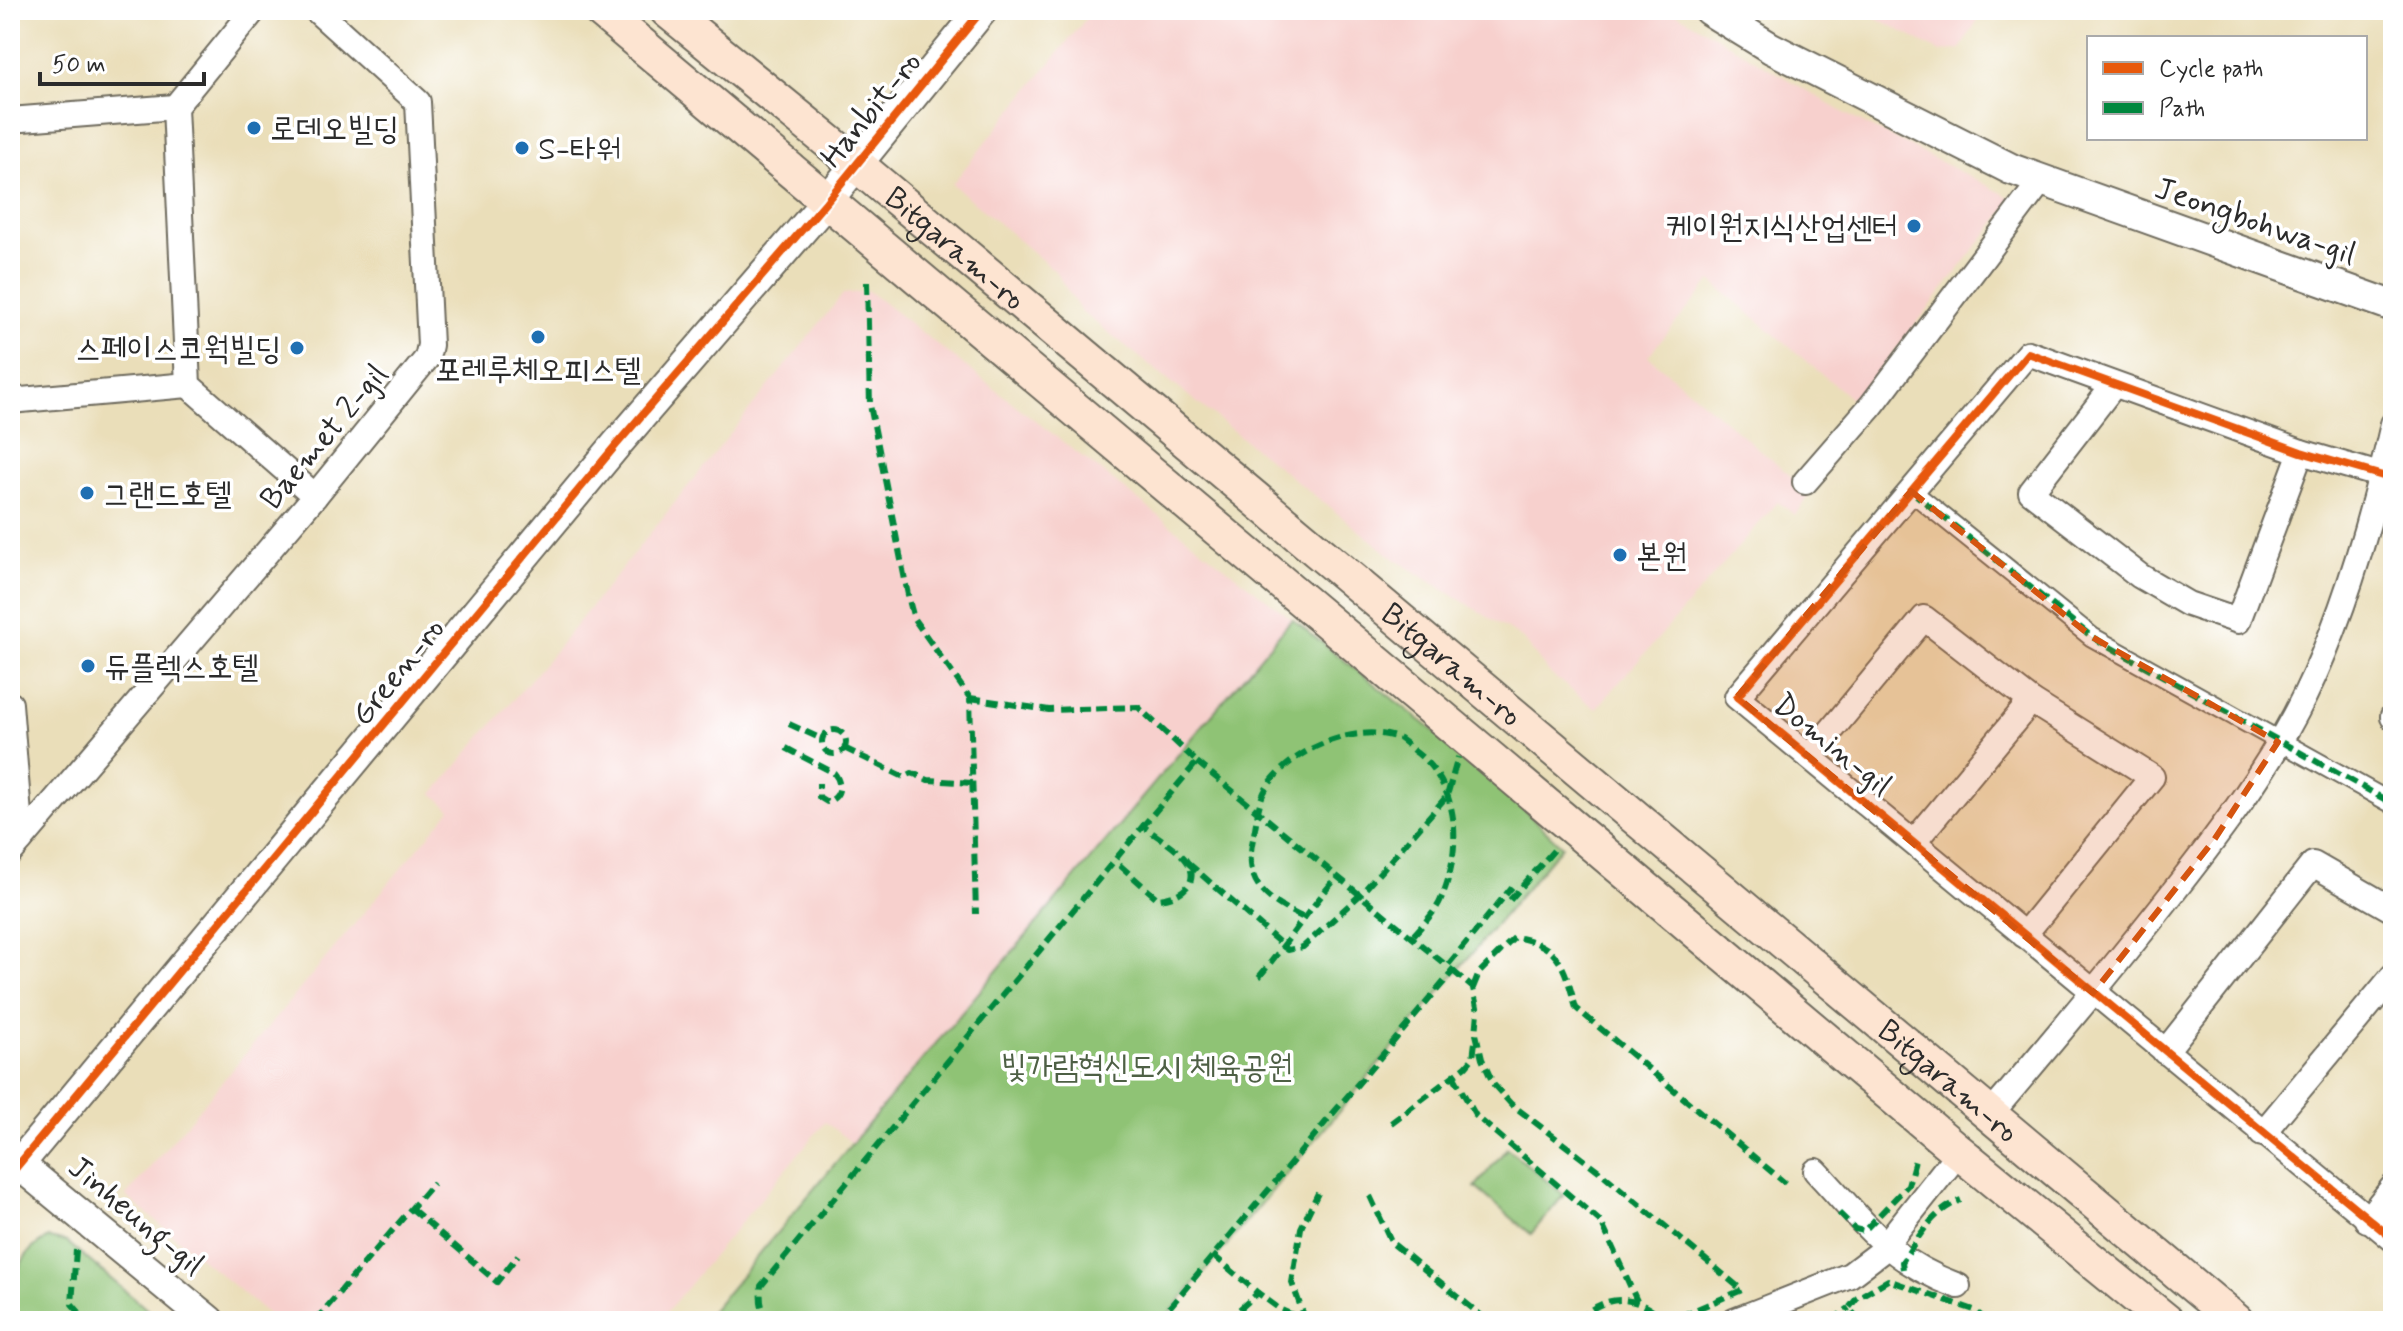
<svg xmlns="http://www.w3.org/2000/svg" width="2403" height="1331" font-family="Mynerve,'Poor Story',sans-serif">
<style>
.built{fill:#f7d0cd}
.green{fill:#8fc375;stroke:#5d7750;stroke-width:2}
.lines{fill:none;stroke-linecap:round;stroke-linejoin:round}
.pedestrian-casing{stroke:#6e6a5d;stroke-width:22}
.minor-casing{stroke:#6e6a5d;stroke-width:28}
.tertiary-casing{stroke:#6e6a5d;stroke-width:34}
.secondary-casing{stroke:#6e6a5d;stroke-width:38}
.pedestrian{stroke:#fff;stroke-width:18}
.minor{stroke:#fff;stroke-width:24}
.tertiary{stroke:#fff;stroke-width:30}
.secondary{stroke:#fde4d1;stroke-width:34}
.quiet{stroke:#00873e;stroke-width:6;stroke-dasharray:12 6;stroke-linecap:butt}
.cycleway-casing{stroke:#fff;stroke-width:13}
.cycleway{stroke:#e8590c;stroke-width:8}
.marked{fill:#d5540f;fill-opacity:0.2;stroke:#d5540f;stroke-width:6;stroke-dasharray:16 10;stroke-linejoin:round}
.poi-dot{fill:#1f6fb2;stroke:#fff;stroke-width:3}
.labels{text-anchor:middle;stroke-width:7;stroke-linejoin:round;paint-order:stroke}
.street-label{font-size:32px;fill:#2b2b2b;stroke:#fff}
.poi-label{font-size:32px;fill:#2b2b2b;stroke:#fff;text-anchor:start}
.park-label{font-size:32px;fill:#4e6045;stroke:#fff}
</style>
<rect width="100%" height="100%" fill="#fff"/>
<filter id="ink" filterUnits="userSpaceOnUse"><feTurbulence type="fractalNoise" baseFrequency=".0125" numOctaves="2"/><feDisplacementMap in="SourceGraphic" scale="16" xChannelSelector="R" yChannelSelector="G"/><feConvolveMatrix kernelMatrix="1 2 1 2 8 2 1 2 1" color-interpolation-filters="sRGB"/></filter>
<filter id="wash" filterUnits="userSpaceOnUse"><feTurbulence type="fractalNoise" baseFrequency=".006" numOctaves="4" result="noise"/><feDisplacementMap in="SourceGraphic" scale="32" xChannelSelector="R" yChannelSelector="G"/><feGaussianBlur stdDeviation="1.8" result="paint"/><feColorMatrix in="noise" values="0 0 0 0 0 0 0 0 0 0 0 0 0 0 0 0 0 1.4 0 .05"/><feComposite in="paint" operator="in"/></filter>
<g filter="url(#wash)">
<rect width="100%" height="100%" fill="#eadeb9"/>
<g class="built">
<polygon points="1093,10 1671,10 1853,118 2014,199 1855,402 1711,281 1648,356 1811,493 1795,515 1778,502 1596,709 1549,673 1523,639 1395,559 1080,310 1055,271 952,184"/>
<polygon points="1862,10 1984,10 1960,49 1940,52"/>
<polygon points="868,291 1292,619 852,1143 825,1122 659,1321 276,1321 126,1196 451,809 433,794 564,640 843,294"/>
</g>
<g class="green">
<polygon points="1292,619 1478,766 1562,846 1163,1321 703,1321"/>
<polygon points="1507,1148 1564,1195 1531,1234 1475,1187"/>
<path d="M49 1238 67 1242 161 1321H10C10 1289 16 1251 49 1238Z"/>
</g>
</g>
<g filter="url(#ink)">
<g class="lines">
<g class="pedestrian-casing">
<polyline id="pedestrian" points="1911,491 2092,637 2393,804"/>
</g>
<g class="minor-casing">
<g id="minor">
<polyline points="254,10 175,107 188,385 315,496"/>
<polyline points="10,120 175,107"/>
<polyline points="2114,385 2031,492 2140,576 2188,604 2238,621 2301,452"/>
<polyline points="10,401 188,385"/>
<polyline points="2393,479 2301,452 2028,353 1737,697 2393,1239"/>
<polyline points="1805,482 1872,405 2041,181"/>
<polyline points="10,704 21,840"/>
<polyline points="2393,716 2393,717"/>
<polyline points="1810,756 1924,618 2031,701 2152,777 2024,935"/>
<polyline points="1914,842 2031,701"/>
<polyline points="10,853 315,496 427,358 430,345 418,102 316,10"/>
<polyline points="2165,1052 2313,864 2393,910"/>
<path d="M1989 1116C2052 1042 2114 968 2174 891 2222 830 2271 765 2305 695 2345 613 2373 513 2393 424"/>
<polyline points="2262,1134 2393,976"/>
<path d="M1816 1171C1865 1223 1887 1260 1958 1286"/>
<polyline points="2367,1220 2393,1187"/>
<polyline points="1734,1321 1850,1275 1879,1253 1959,1152"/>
</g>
</g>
<g class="tertiary-casing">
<g id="tertiary">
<polyline points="1709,10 1771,48 2011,169 2393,306"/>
<polyline points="10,1157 209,1321"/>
<polyline points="10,1175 616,445 826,202 982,10"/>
</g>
</g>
<g class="secondary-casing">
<g id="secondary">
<polyline points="600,10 1959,1152 2166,1321"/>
<path id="s1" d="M667 10 856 164 2236 1321"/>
</g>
</g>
<use href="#pedestrian" class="pedestrian"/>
<use href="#minor" class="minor"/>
<use href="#tertiary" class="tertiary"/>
<use href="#secondary" class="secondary"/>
<g class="quiet">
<polyline points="867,282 870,405 909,600 914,619 970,698 976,914"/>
<polyline points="1911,491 2092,637 2393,804"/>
<polyline points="970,698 1049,710 1138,707 1197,762 1143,826"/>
<polyline points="789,724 822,739"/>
<circle cx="834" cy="742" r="12"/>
<path d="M786 748 834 773C843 784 841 797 827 802L819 797V783"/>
<polyline points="844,748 904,777 912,773 928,780 973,783"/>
<polyline points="1197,762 1447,966"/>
<polyline points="1188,863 1288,950 1303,947 1360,895 1447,796 1458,757"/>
<polyline points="1510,900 1554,850"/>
<path d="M1302 917C1266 900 1243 883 1253 839 1256 826 1257 810 1262 797 1280 753 1354 721 1398 738 1404 741 1411 749 1417 753 1461 788 1462 850 1441 899 1436 912 1421 926 1412 937"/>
<polyline points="1453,971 1473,988 1478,1012 1476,1034 1482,1059 1494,1085 1511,1104 1599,1171 1742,1290 1669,1321"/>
<path d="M1259 977C1286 944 1309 909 1337 877"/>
<path d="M1473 988 1479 973 1515 937C1561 945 1564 967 1576 1008L1785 1183"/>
<polyline points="1453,1075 1476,1116 1601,1222 1637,1301"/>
<polyline points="1391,1123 1466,1066 1473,1058 1475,1042"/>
<polyline points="1370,1196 1392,1243 1488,1321"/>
<polyline points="412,1209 497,1282 518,1255"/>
<polyline points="1839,1213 1855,1229 1864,1231 1908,1185 1915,1160"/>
<polyline points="76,1250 72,1304 87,1321"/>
<polyline points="1213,1255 1258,1293"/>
<path d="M1903 1269 1902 1262C1919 1237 1932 1211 1961 1200"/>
<polyline points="315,1321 433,1183"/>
<path d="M772 1321C760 1311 760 1301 761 1286L1143 826C1156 836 1180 850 1188 863 1201 886 1176 898 1158 899L1115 861"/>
<polyline points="1158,1321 1453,971 1447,966 1512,887"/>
<polyline points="1226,1321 1258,1293 1281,1310 1307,1321"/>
<polyline points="1306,1321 1292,1283 1301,1228 1318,1193"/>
<path d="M1578 1321C1606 1292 1637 1294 1665 1321"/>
<polyline points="1831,1321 1849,1308"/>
<polyline points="1860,1321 1849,1308 1857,1298 1888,1280 1974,1310 1987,1321"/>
</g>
<g class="cycleway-casing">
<g id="cycleway">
<polyline points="2393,479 2301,452 2028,353 1737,697 2393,1239"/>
<polyline points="10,1175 616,445 826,202 982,10"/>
</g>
</g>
<use href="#cycleway" class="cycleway"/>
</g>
</g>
<path class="marked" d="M1911 491 2092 637 2278 742 2214 840 2093 993 1737 697Z"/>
<g class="poi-dot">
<circle cx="254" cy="128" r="8"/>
<circle cx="522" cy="148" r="8"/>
<circle cx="1914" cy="226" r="8"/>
<circle cx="538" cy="337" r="8"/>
<circle cx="297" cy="348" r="8"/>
<circle cx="87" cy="493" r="8"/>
<circle cx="1620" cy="555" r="8"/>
<circle cx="88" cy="666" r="8"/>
</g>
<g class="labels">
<g class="street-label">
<text transform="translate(870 109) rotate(-51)" y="11">Hanbit-ro</text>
<text transform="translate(2256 220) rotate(19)" y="11">Jeongbohwa-gil</text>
<text dy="11" stroke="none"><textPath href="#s1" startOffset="374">Bitgaram-ro</textPath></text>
<text transform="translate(323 436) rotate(-50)" y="11">Baemet 2-gil</text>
<text dy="11" stroke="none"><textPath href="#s1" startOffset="1022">Bitgaram-ro</textPath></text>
<text transform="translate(397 671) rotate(-51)" y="11">Green-ro</text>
<text transform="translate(1833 744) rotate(39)" y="11">Domin-gil</text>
<text dy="11" stroke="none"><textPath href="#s1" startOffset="1670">Bitgaram-ro</textPath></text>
<text transform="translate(137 1215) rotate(40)" y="11">Jinheung-gil</text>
</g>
<g class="poi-label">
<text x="270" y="139">로데오빌딩</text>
<text x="538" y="159">S-타워</text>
<text x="1898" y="237" text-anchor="end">케이원지식산업센터</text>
<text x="281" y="359" text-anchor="end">스페이스코웍빌딩</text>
<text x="538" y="380" text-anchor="middle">포레루체오피스텔</text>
<text x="103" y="504">그랜드호텔</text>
<text x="1636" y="566">본원</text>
<text x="104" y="677">듀플렉스호텔</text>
</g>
<g class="park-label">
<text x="1147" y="1077">빛가람혁신도시 체육공원</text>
</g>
</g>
<rect width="2403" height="1331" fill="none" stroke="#fff" stroke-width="40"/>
<rect x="2087" y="36" width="280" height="104" fill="#ffffff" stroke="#aaaaaa" stroke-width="2"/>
<rect x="2103" y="62" width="40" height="12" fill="#e8590c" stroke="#aaaaaa" stroke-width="2"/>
<text x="2159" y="76" font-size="24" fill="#2b2b2b">Cycle path</text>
<rect x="2103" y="102" width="40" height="12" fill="#00873e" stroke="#aaaaaa" stroke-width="2"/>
<text x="2159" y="116" font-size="24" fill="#2b2b2b">Path</text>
<path d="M40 72v12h164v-12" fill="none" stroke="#2b2b2b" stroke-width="4"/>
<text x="52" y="72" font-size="24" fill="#2b2b2b" stroke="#ffffff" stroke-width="6" paint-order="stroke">50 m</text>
</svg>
